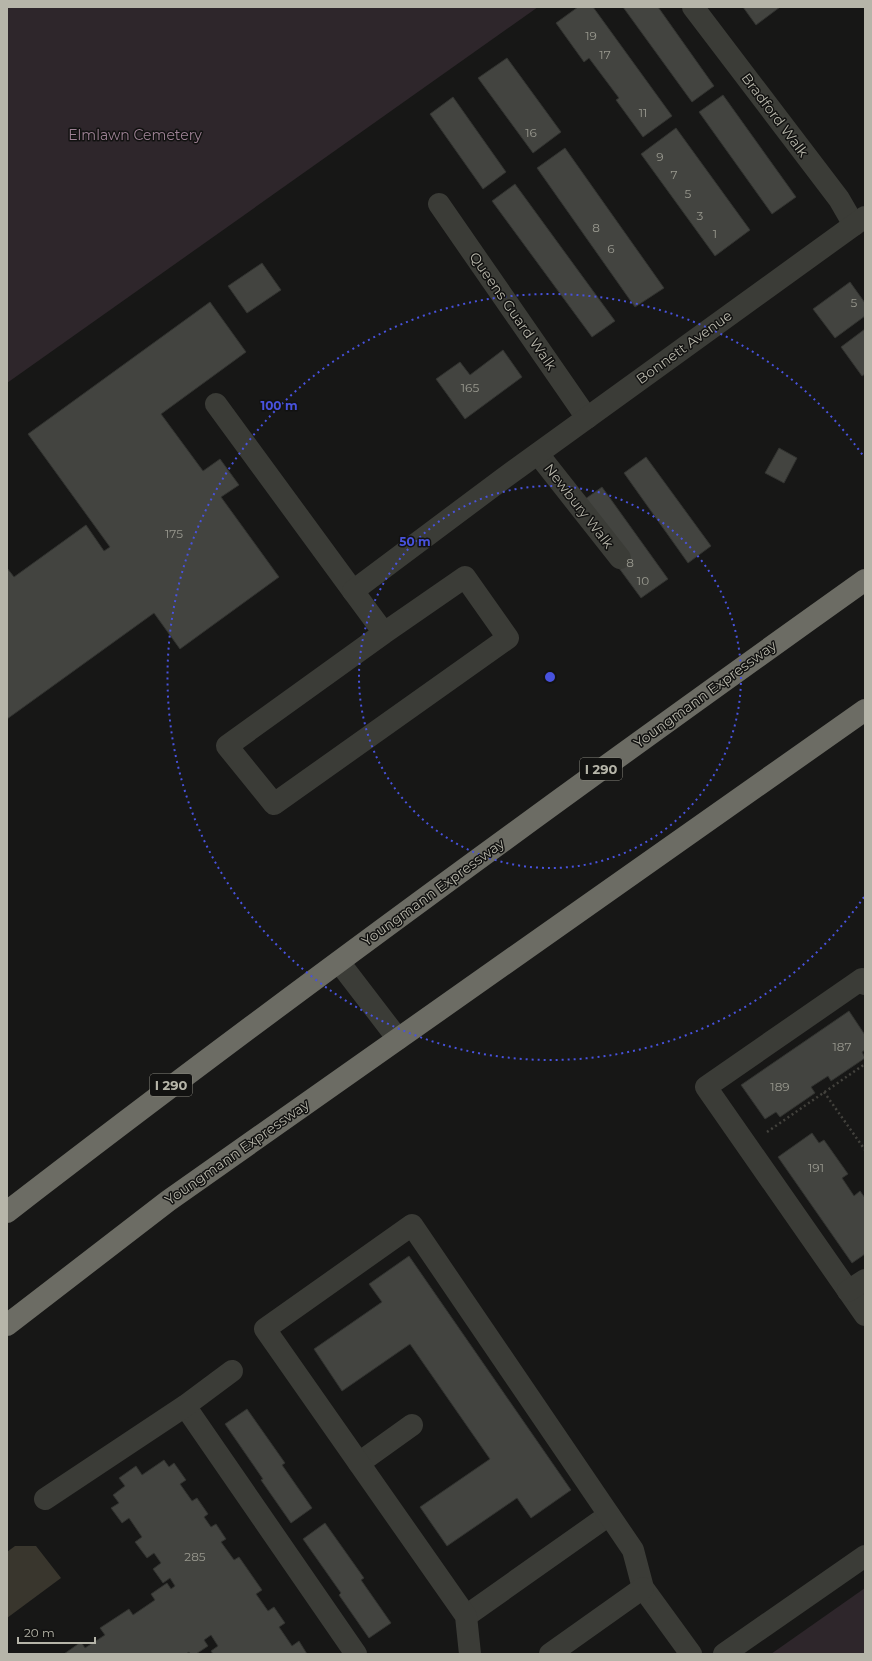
<svg xmlns="http://www.w3.org/2000/svg" width="872" height="1661" font-family="Montserrat,sans-serif">
<style>
.green{fill:#2e262b}
.water{fill:#39362d}
.building{fill:#434440;stroke:#323330}
.lines{fill:none;stroke-linecap:round;stroke-linejoin:round}
.path{stroke:#43423d;stroke-width:2.5;stroke-dasharray:2 3;stroke-linecap:butt}
.minor{stroke:#3b3c37;stroke-width:22}
.highway{stroke:#6c6c64;stroke-width:22}
.ring{fill:none;stroke:#4852dd;stroke-width:2;stroke-dasharray:2 4}
.labels{text-anchor:middle;stroke-width:3;stroke-linejoin:round;paint-order:stroke}
.number-label{font-size:12px;fill:#99998f}
.shield{fill:#121211;stroke:#85847b;stroke-width:1}
.shield-label{font-size:13px;font-weight:bold;fill:#b6b5a9}
.street-label{font-size:14px;fill:#b6b5a9;stroke:#121211}
.park-label{font-size:14px;fill:#9e8295;stroke:#121211}
.centre{fill:#4852dd;stroke:#121211;stroke-width:2}
.ring-label{font-size:12px;text-anchor:middle;font-weight:bold;fill:#4852dd;stroke:#121211;stroke-width:3;stroke-linejoin:round;paint-order:stroke}
</style>
<rect width="100%" height="100%" fill="#171716"/>
<g class="green">
<polygon points="7,7 538,7 7,383"/>
<polygon points="865,1588 865,1654 771,1654"/>
</g>
<polygon class="water" points="15,1546 36,1546 61,1578 7,1618 7,1552"/>
<g class="building">
<polygon points="578,7 593,7 672,116 643,137 616,100 619,98 589,58 584,62 556,23"/>
<polygon points="623,7 658,7 714,86 692,102"/>
<polygon points="743,7 780,7 756,25"/>
<polygon points="507,58 561,132 533,153 478,78"/>
<polygon points="723,95 796,197 772,214 699,112"/>
<polygon points="453,97 506,172 483,189 430,114"/>
<polygon points="676,128 750,230 715,256 641,154"/>
<polygon points="565,148 664,288 635,307 537,168"/>
<polygon points="515,184 615,321 592,337 492,201"/>
<polygon points="262,263 281,290 247,313 228,286"/>
<polygon points="850,282 865,303 865,316 835,338 813,309"/>
<polygon points="210,302 246,352 161,414 203,471 220,459 239,485 221,497 279,577 180,649 154,613 7,719 7,568 14,577 86,525 104,551 110,547 28,434"/>
<polygon points="865,329 865,374 862,376 841,347"/>
<polygon points="503,350 522,377 465,419 436,379 460,362 470,375"/>
<polygon points="779,448 797,458 784,483 765,473"/>
<polygon points="646,457 711,546 688,563 624,473"/>
<polygon points="602,487 668,579 641,598 574,507"/>
<polygon points="849,1011 865,1035 865,1050 862,1052 865,1058 831,1081 828,1076 811,1087 815,1093 780,1117 776,1112 765,1119 741,1085"/>
<polygon points="812,1133 819,1143 824,1140 848,1174 842,1178 854,1196 860,1191 865,1198 865,1254 852,1263 778,1157"/>
<polygon points="409,1256 571,1490 531,1518 517,1498 447,1546 420,1507 490,1459 410,1344 342,1391 314,1349 382,1302 369,1284"/>
<polygon points="247,1409 285,1463 282,1465 312,1508 291,1523 261,1480 263,1479 225,1424"/>
<polygon points="164,1460 169,1467 174,1463 186,1480 180,1484 192,1501 197,1498 208,1514 204,1517 211,1527 216,1524 226,1539 221,1542 234,1560 239,1557 262,1590 256,1594 268,1611 274,1607 285,1623 279,1627 292,1646 299,1641 307,1654 213,1654 211,1651 218,1646 211,1635 204,1640 208,1646 196,1654 190,1654 189,1652 186,1654 64,1654 81,1642 85,1648 105,1635 100,1628 129,1609 133,1615 155,1600 151,1594 167,1583 171,1589 175,1586 170,1578 163,1583 153,1569 161,1563 154,1553 147,1558 135,1542 142,1537 129,1518 122,1523 111,1508 119,1503 113,1495 125,1486 119,1478 136,1466 142,1475"/>
<polygon points="325,1523 364,1578 361,1580 391,1623 369,1638 339,1595 341,1593 303,1539"/>
</g>
<g class="lines">
<g class="path">
<polyline points="824,1092 865,1150"/>
<polyline points="767,1132 865,1064"/>
</g>
<g class="minor">
<polyline points="693,7 839,199 854,225"/>
<polyline points="439,204 587,418"/>
<polyline points="216,404 353,591"/>
<polyline points="538,454 620,558"/>
<polyline points="384,633 465,577 508,638 274,804 227,746 384,633 353,591 504,478 865,217"/>
<polyline points="339,962 398,1039"/>
<polyline points="865,984 862,979 706,1087 865,1315"/>
<polyline points="848,1291 865,1280"/>
<polyline points="185,1406 356,1654"/>
<polyline points="359,1463 412,1425"/>
<polyline points="45,1499 185,1406 232,1371"/>
<polyline points="466,1616 609,1515"/>
<polyline points="470,1654 466,1616 265,1329 412,1225 633,1550 643,1588 691,1654"/>
<polyline points="550,1654 643,1588"/>
<polyline points="724,1654 865,1556"/>
</g>
<g class="highway">
<path d="M7 1212C288 995 576 786 865 580"/>
<polyline points="7,1325 168,1201 865,710"/>
</g>
</g>
<g class="ring">
<circle cx="550" cy="677" r="191"/>
<path d="M864 897A383 383 0 1 1 864 457"/>
</g>
<g class="labels">
<g class="number-label">
<text x="591" y="40">19</text>
<text x="605" y="59">17</text>
<text x="643" y="117">11</text>
<text x="531" y="137">16</text>
<text x="660" y="161">9</text>
<text x="674" y="179">7</text>
<text x="688" y="198">5</text>
<text x="700" y="220">3</text>
<text x="596" y="232">8</text>
<text x="715" y="238">1</text>
<text x="611" y="253">6</text>
<text x="854" y="307">5</text>
<text x="470" y="392">165</text>
<text x="174" y="538">175</text>
<text x="630" y="567">8</text>
<text x="643" y="585">10</text>
<text x="842" y="1051">187</text>
<text x="780" y="1091">189</text>
<text x="816" y="1172">191</text>
<text x="195" y="1561">285</text>
</g>
<g class="shield">
<rect x="580" y="758" width="42" height="22" rx="3"/>
<rect x="150" y="1074" width="42" height="22" rx="3"/>
</g>
<g class="shield-label">
<text x="601" y="774">I 290</text>
<text x="171" y="1090">I 290</text>
</g>
<g class="street-label">
<text transform="translate(775 115) rotate(53)" y="5">Bradford Walk</text>
<text transform="translate(513 311) rotate(55)" y="5">Queens Guard Walk</text>
<text transform="translate(684 347) rotate(-36)" y="5">Bonnett Avenue</text>
<text transform="translate(579 506) rotate(52)" y="5">Newbury Walk</text>
<text transform="translate(705 694) rotate(-36)" y="5">Youngmann Expressway</text>
<text transform="translate(433 892) rotate(-36)" y="5">Youngmann Expressway</text>
<text transform="translate(237 1152) rotate(-35)" y="5">Youngmann Expressway</text>
</g>
<g class="park-label">
<text x="135" y="140">Elmlawn Cemetery</text>
</g>
</g>
<circle cx="550" cy="677" r="6" class="centre"/>
<g class="ring-label">
<text x="279" y="410">100 m</text>
<text x="415" y="546">50 m</text>
</g>
<rect width="872" height="1661" fill="none" stroke="#b6b5a9" stroke-width="16"/>
<path d="M18 1637v6h77v-6" fill="none" stroke="#b6b5a9" stroke-width="2"/>
<text x="24" y="1637" font-size="12" fill="#b6b5a9" stroke="#121211" stroke-width="3" paint-order="stroke">20 m</text>
</svg>
